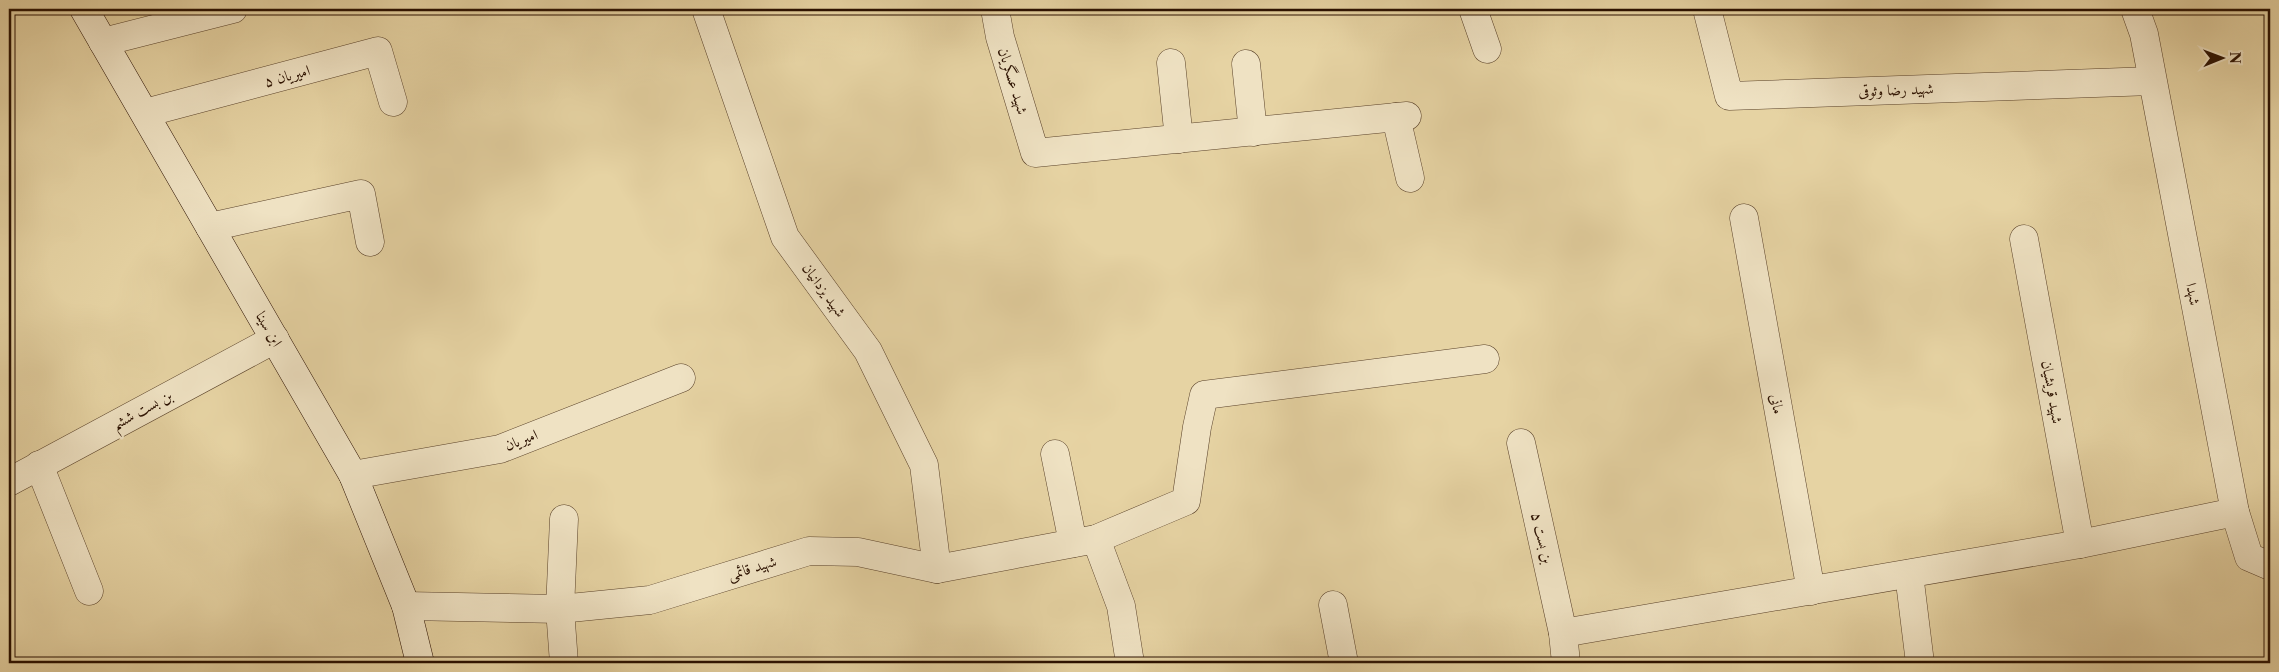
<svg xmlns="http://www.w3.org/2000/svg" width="2279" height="672" font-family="'Libre Caslon Text',Amiri,serif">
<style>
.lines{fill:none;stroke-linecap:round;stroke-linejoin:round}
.minor-casing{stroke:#594129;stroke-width:29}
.secondary-casing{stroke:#2a1000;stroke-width:29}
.minor{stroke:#efe2c3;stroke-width:28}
.secondary{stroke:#efe2c3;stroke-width:28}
.labels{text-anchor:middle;stroke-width:4.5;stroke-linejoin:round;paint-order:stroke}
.street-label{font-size:15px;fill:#2a1000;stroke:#efe2c3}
</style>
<rect width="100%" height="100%" fill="#e6d3a3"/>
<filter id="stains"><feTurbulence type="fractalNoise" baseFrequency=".004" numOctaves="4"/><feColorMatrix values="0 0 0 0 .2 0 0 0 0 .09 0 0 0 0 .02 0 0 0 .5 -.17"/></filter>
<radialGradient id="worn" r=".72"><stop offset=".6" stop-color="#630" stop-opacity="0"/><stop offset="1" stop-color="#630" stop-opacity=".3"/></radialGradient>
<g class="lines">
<g class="minor-casing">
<g id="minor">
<polyline points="706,9 785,237 868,351 924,465 937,569"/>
<polyline points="995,9 1000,37 1035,153 1407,116"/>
<polyline points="1473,9 1487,49"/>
<polyline points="1707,9 1729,96 2152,81"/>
<polyline points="2135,9 2144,34 2235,512 2249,557 2270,566"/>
<polyline points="103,42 233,9"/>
<polyline points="1171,63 1179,139"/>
<polyline points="1246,64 1253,132"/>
<polyline points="145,113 378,51 393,102"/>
<polyline points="1396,117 1410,178"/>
<polyline points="1744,218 1811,591"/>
<polyline points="210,227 361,194 370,242"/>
<polyline points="2024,239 2080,544"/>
<polyline points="1521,443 1563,633 1566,663"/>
<polyline points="1055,454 1073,543"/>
<polyline points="39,465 89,591"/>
<polyline points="353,475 500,449 681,378"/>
<polyline points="9,482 275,339"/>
<polyline points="1096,539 1121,606 1130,663"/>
<polyline points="1909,574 1920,663"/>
<polyline points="1333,605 1344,663"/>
<polyline points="406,606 560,609 650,600 809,551 858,552 937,569 1096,539 1186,501 1197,427 1204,395 1485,359"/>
<polyline points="1563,633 2080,544 2235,512"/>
<polyline points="564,663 560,609 564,519"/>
</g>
</g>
<g class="secondary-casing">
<polyline id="secondary" points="84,9 353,475 406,606 420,663"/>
</g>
<use href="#minor" class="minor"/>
<use href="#secondary" class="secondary"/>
</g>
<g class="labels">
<g class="street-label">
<text transform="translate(287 76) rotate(-15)" y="5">امیریان ۵</text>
<text transform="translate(1013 81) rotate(73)" y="5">شهید عسگریان</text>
<text transform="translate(1896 90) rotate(-2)" y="5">شهید رضا وثوقی</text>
<text transform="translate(824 290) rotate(54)" y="5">شهید یزدانیان</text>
<text transform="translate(2193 294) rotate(79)" y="5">شهدا</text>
<text transform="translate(269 329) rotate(60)" y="5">ابن سینا</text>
<text transform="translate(2052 392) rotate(80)" y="5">شهید قریشیان</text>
<text transform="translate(1777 404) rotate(80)" y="5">مانی</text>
<text transform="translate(142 410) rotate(-28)" y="5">بن بست ششم</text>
<text transform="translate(521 440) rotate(-21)" y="5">امیریان</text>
<text transform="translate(1542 538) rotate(77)" y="5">بن بست ۵</text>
<text transform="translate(752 568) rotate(-17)" y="5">شهید قائمی</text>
</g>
</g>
<rect width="2279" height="672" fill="none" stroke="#e6d3a3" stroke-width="30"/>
<rect x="10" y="10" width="2259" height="652" fill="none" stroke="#2a1000" stroke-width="2.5"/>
<rect x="15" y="15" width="2249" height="642" fill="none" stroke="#2a1000"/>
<g transform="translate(2222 58) rotate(89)" stroke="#efe2c3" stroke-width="4" paint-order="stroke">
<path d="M0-4L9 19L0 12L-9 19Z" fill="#2a1000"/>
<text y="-8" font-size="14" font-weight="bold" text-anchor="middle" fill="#2a1000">N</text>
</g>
<rect width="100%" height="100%" filter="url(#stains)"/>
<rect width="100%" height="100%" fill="url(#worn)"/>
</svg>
